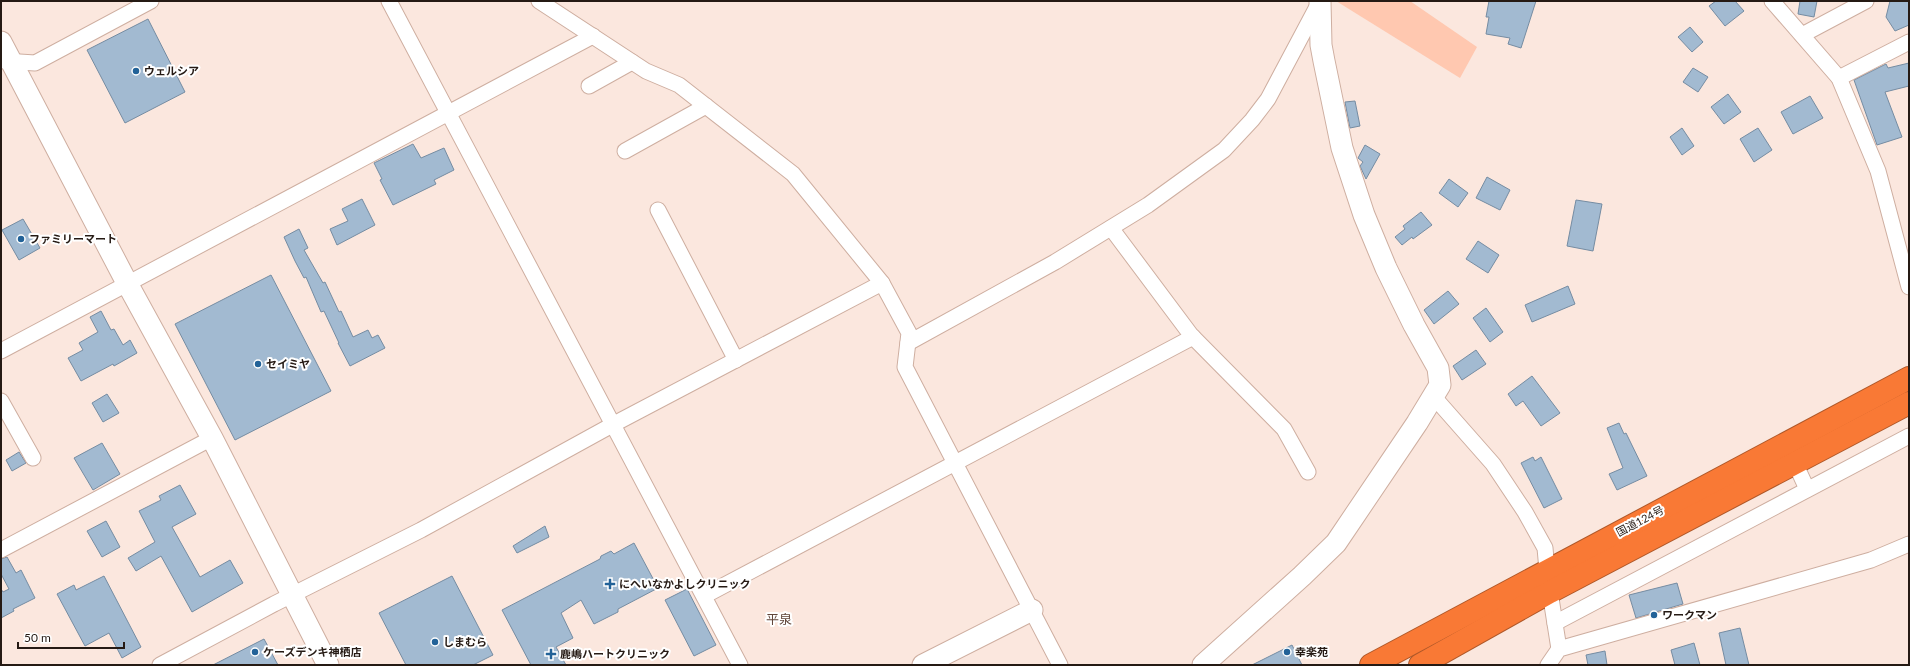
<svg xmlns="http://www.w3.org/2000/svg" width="1910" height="666" font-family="Lato,'Noto Sans JP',sans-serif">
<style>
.green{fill:#ffc8b0}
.building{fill:#a2bad1;stroke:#758ca2}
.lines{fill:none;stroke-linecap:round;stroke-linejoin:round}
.street-casing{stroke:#ceaea0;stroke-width:17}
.secondary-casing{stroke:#ceaea0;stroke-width:23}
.highway-casing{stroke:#af5829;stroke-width:24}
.street{stroke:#fff;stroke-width:15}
.secondary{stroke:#fff;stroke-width:21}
.highway{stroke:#f97935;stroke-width:22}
.poi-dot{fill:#226298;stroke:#fff;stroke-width:1.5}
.labels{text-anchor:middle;stroke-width:4;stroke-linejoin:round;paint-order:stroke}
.poi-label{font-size:11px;font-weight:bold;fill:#251a14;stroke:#fff;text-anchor:start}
.street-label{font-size:11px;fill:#251a14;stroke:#fff}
.quarter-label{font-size:13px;fill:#61463a;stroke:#fff}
</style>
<rect width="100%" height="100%" fill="#fbe7de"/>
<polygon class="green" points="1336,1 1410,1 1477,47 1460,78"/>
<g class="building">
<polygon points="1489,1 1536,1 1521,48 1508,44 1510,38 1486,34 1489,17 1486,17"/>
<polygon points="1716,1 1735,1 1744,11 1725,26 1709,6"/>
<polygon points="1800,1 1817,1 1814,17 1798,14"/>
<polygon points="1890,1 1909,1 1909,25 1895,31 1886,17"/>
<polygon points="148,19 185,92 125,123 87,50"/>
<polygon points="1690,27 1703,42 1692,52 1678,37"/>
<polygon points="1909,63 1909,86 1885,92 1902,137 1877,145 1854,80 1886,64 1888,68"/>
<polygon points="1693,68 1708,77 1698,92 1683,82"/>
<polygon points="1728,94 1741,112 1724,124 1711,107"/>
<polygon points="1810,96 1823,118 1793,134 1781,112"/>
<polygon points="1355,101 1360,126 1350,128 1345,102"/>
<polygon points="1682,128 1694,146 1682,155 1670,137"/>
<polygon points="1758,128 1772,150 1754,162 1740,139"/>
<polygon points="413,144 421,158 444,148 454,170 434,180 436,184 393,205 380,180 382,179 374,163"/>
<polygon points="1365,145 1380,154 1366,179 1360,166 1363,162 1358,158"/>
<polygon points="1487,177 1510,190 1500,210 1476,198"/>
<polygon points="1449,179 1468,193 1458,207 1439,193"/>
<polygon points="362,199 375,225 337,245 330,229 348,221 342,209"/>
<polygon points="1576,200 1602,204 1593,251 1567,246"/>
<polygon points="1421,212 1432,225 1413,239 1412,237 1402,245 1395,237 1405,229 1403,226"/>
<polygon points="23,219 40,248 19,260 2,230"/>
<polygon points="299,229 308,248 304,250 323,283 325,282 339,312 341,311 353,337 368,330 372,338 378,335 385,348 350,366 338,343 339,343 324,311 321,312 306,277 304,278 295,261 284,237"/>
<polygon points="1478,241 1499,255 1488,273 1466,259"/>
<polygon points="271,275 331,391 235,440 175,324"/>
<polygon points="1568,286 1575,304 1532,322 1525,305"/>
<polygon points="1448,291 1459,304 1434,324 1424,310"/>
<polygon points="1486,308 1503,332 1490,342 1473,318"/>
<polygon points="101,311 111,330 114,329 123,345 130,340 137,353 114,366 113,364 81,381 68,358 83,350 79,343 98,332 90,317"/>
<polygon points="1476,350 1486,364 1462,380 1453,366"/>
<polygon points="1532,376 1560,413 1541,426 1523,401 1516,406 1508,394"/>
<polygon points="107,394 119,413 103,422 92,403"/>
<polygon points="1619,423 1624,434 1626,433 1647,476 1617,490 1609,474 1623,468 1607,428"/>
<polygon points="102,443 120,474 93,490 74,458"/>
<polygon points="19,452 26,463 12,471 6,460"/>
<polygon points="1533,457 1535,461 1541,457 1562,499 1544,508 1521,463"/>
<polygon points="180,485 196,514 172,527 200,577 230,560 243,583 192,612 161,556 136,571 128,558 155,542 139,511 161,500 159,496"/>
<polygon points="106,521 120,547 102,557 87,531"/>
<polygon points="545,526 549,537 517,553 513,546"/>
<polygon points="634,543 658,588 618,609 618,612 594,624 581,600 561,613 573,638 556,647 566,665 531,665 502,610 600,559 601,556 611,551 614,554"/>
<polygon points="7,557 16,573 21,570 35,598 13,609 14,611 1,618 1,589 3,592 9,589 1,574 1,559"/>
<polygon points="104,576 141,647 122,658 109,633 85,646 57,594 74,585 76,590"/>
<polygon points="452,576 493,655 473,665 406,665 379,613"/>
<polygon points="1677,583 1683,604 1636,618 1629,595"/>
<polygon points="687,589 716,645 694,656 665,600"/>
<polygon points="1740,628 1749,665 1726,665 1719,633"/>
<polygon points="264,639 278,665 213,665"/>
<polygon points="1694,643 1700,665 1675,665 1671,650"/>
<polygon points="1292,645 1302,665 1252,665"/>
<polygon points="1605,651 1607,665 1588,665 1586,655"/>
</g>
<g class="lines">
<g class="street-casing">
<g id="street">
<polyline points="389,1 740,665"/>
<polyline points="539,1 646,71 679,85 793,174 882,283 909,333 905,367 1060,665"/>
<polyline points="1772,1 1839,78 1878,171 1909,287"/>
<polyline points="1802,35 1866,1"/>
<polyline points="4,61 35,63 151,1"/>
<polyline points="1839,78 1909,42"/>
<polyline points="589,86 632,62"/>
<polyline points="625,151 706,106"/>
<polyline points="658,210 736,360"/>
<polyline points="1111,228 1191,335 1284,429 1308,472"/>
<polyline points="908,343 1055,262 1148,205 1224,150 1252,120 1268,99 1319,3"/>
<polyline points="1,351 593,36"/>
<polyline points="1434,397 1493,464 1525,512 1545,548 1547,570"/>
<polyline points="1,401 33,458"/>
<polyline points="1795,463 1807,489"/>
<polyline points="1,550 212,438"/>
<polyline points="1550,592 1559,649"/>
<polyline points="704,596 1193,337"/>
<polyline points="1555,623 1909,436"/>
<polyline points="160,665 274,604 421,530 614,424 882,283"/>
<polyline points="1548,665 1559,649 1871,560 1909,544"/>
</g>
</g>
<g class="secondary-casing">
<g id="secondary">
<polyline points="1,42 127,283 212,438 328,665"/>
<polyline points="923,665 1032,610"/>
<polyline points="1203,665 1302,576 1336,543 1417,423 1440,385 1438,368 1414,325 1386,268 1364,215 1342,148 1324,61 1321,45 1320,1"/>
</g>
</g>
<g class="highway-casing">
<g id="highway">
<polyline points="1371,665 1909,378"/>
<polyline points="1420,665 1550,592 1909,403"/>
</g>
</g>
<use href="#street" class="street"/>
<use href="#secondary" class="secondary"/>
<use href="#highway" class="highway"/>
</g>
<g class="poi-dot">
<circle cx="136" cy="71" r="4"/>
<circle cx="21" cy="239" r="4"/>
<circle cx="258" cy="364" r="4"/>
<path d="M608 578h4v4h4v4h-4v4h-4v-4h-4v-4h4z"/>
<circle cx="1654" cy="615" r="4"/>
<circle cx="435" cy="642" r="4"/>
<circle cx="255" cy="652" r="4"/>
<circle cx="1287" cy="652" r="4"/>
<path d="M549 648h4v4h4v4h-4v4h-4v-4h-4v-4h4z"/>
</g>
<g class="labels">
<g class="poi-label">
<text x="144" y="75">ウェルシア</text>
<text x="29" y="243">ファミリーマート</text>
<text x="266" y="368">セイミヤ</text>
<text x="619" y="588">にへいなかよしクリニック</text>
<text x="1662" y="619">ワークマン</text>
<text x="443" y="646">しまむら</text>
<text x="263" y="656">ケーズデンキ神栖店</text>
<text x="1295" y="656">幸楽苑</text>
<text x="560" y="658">鹿嶋ハートクリニック</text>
</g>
<g class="street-label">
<text transform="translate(1640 521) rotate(-28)" y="4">国道124号</text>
</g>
<g class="quarter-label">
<text x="779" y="624">平泉</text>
</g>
</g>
<rect width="1910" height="666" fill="none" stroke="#251a14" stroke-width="4"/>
<path d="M18 642v6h106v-6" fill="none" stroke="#251a14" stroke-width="2"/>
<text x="24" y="642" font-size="12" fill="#251a14" stroke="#ffffff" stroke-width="3" paint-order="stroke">50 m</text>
</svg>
